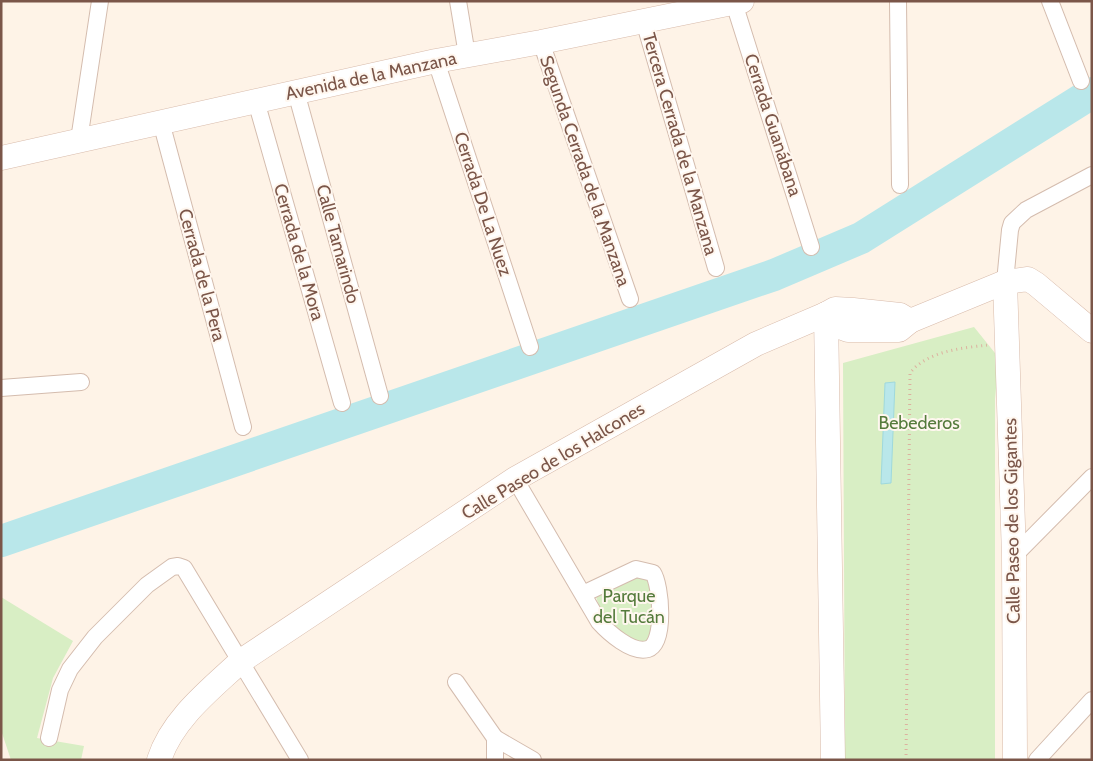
<svg xmlns="http://www.w3.org/2000/svg" width="1093" height="761" font-family="Cabin,sans-serif">
<style>
.green{fill:#d8eec4}
.water{fill:#b9e7ea;stroke:#9fd9dd}
.lines{fill:none;stroke-linecap:round;stroke-linejoin:round}
.river{stroke:#b9e7ea;stroke-width:32}
.street-casing{stroke:#d4bcae;stroke-width:18}
.secondary-casing{stroke:#d8bbab;stroke-width:25}
.path{stroke:#dcb19f;stroke-width:3;stroke-dasharray:1 4;stroke-linecap:butt}
.street{stroke:#fff;stroke-width:16}
.secondary{stroke:#fff;stroke-width:24}
.labels{text-anchor:middle;stroke-width:4;stroke-linejoin:round;paint-order:stroke}
.street-label{font-size:18px;fill:#7b5649;stroke:#fff7ef}
.park-label{font-size:18px;fill:#557b3c;stroke:#fff7ef}
</style>
<rect width="100%" height="100%" fill="#fef3e7"/>
<g class="green">
<polygon points="974,327 999,358 995,399 995,760 845,760 843,363"/>
<polygon points="636,573 651,577 657,602 649,644 625,639 603,620 595,593"/>
<polygon points="1,597 73,641 53,678 37,738 84,746 81,760 11,760 1,730"/>
</g>
<polygon class="water" points="895,382 891,483 881,484 885,383"/>
<g class="lines">
<polyline class="river" points="1,541 774,275 861,238 1092,93"/>
<g class="street-casing">
<g id="street">
<polyline points="458,1 467,55"/>
<polyline points="898,1 900,185"/>
<polyline points="1050,1 1081,81"/>
<polyline points="734,3 811,247"/>
<polyline points="644,21 716,268"/>
<polyline points="541,42 630,299"/>
<polyline points="436,61 530,347"/>
<polyline points="296,92 380,396"/>
<polyline points="256,101 342,403"/>
<polyline points="161,122 243,427"/>
<polyline points="79,140 100,1"/>
<polyline points="1005,282 1010,230 1012,223 1026,210 1092,175"/>
<polyline points="1,388 81,382"/>
<path d="M515 479 599 622C608 632 632 654 648 649 666 643 661 585 653 573L636 569 583 594"/>
<polyline points="1014,556 1092,477"/>
<polyline points="456,682 495,738 495,760"/>
<polyline points="49,738 60,690 70,669 95,637 147,585 172,567 178,566 184,568 300,760"/>
<polyline points="495,738 533,760"/>
<polyline points="1037,760 1092,700"/>
</g>
</g>
<g class="secondary-casing">
<g id="secondary">
<polyline points="1,158 436,61 541,42 742,1"/>
<polyline points="1005,282 1014,556 1015,760"/>
<polyline points="826,314 833,760"/>
<polyline points="826,314 832,324 848,330 899,330 910,321 1005,282 1028,279 1036,284 1092,331"/>
<path d="M159 760C172 719 211 689 241 661L515 479 756 344 826 314 835 309 853 310 900 315 910 321"/>
</g>
</g>
<path class="path" d="M906 760 910 373C927 351 962 348 988 345"/>
<use href="#street" class="street"/>
<use href="#secondary" class="secondary"/>
</g>
<g class="labels">
<g class="street-label">
<text transform="translate(371 76) rotate(-12)" y="6">Avenida de la Manzana</text>
<text transform="translate(773 125) rotate(72)" y="6">Cerrada Guanábana</text>
<text transform="translate(680 144) rotate(74)" y="6">Tercera Cerrada de la Manzana</text>
<text transform="translate(585 171) rotate(71)" y="6">Segunda Cerrada de la Manzana</text>
<text transform="translate(483 204) rotate(72)" y="6">Cerrada De La Nuez</text>
<text transform="translate(338 244) rotate(75)" y="6">Calle Tamarindo</text>
<text transform="translate(299 252) rotate(74)" y="6">Cerrada de la Mora</text>
<text transform="translate(202 275) rotate(75)" y="6">Cerrada de la Pera</text>
<text transform="translate(553 461) rotate(-31)" y="6">Calle Paseo de los Halcones</text>
<text transform="translate(1012 521) rotate(-91)" y="6">Calle Paseo de los Gigantes</text>
</g>
<g class="park-label">
<text x="919" y="429">Bebederos</text>
<text x="629" y="602">Parque<tspan x="629" dy="21">del Tucán</tspan></text>
</g>
</g>
<rect width="1093" height="761" fill="none" stroke="#7b5649" stroke-width="5"/>
</svg>
